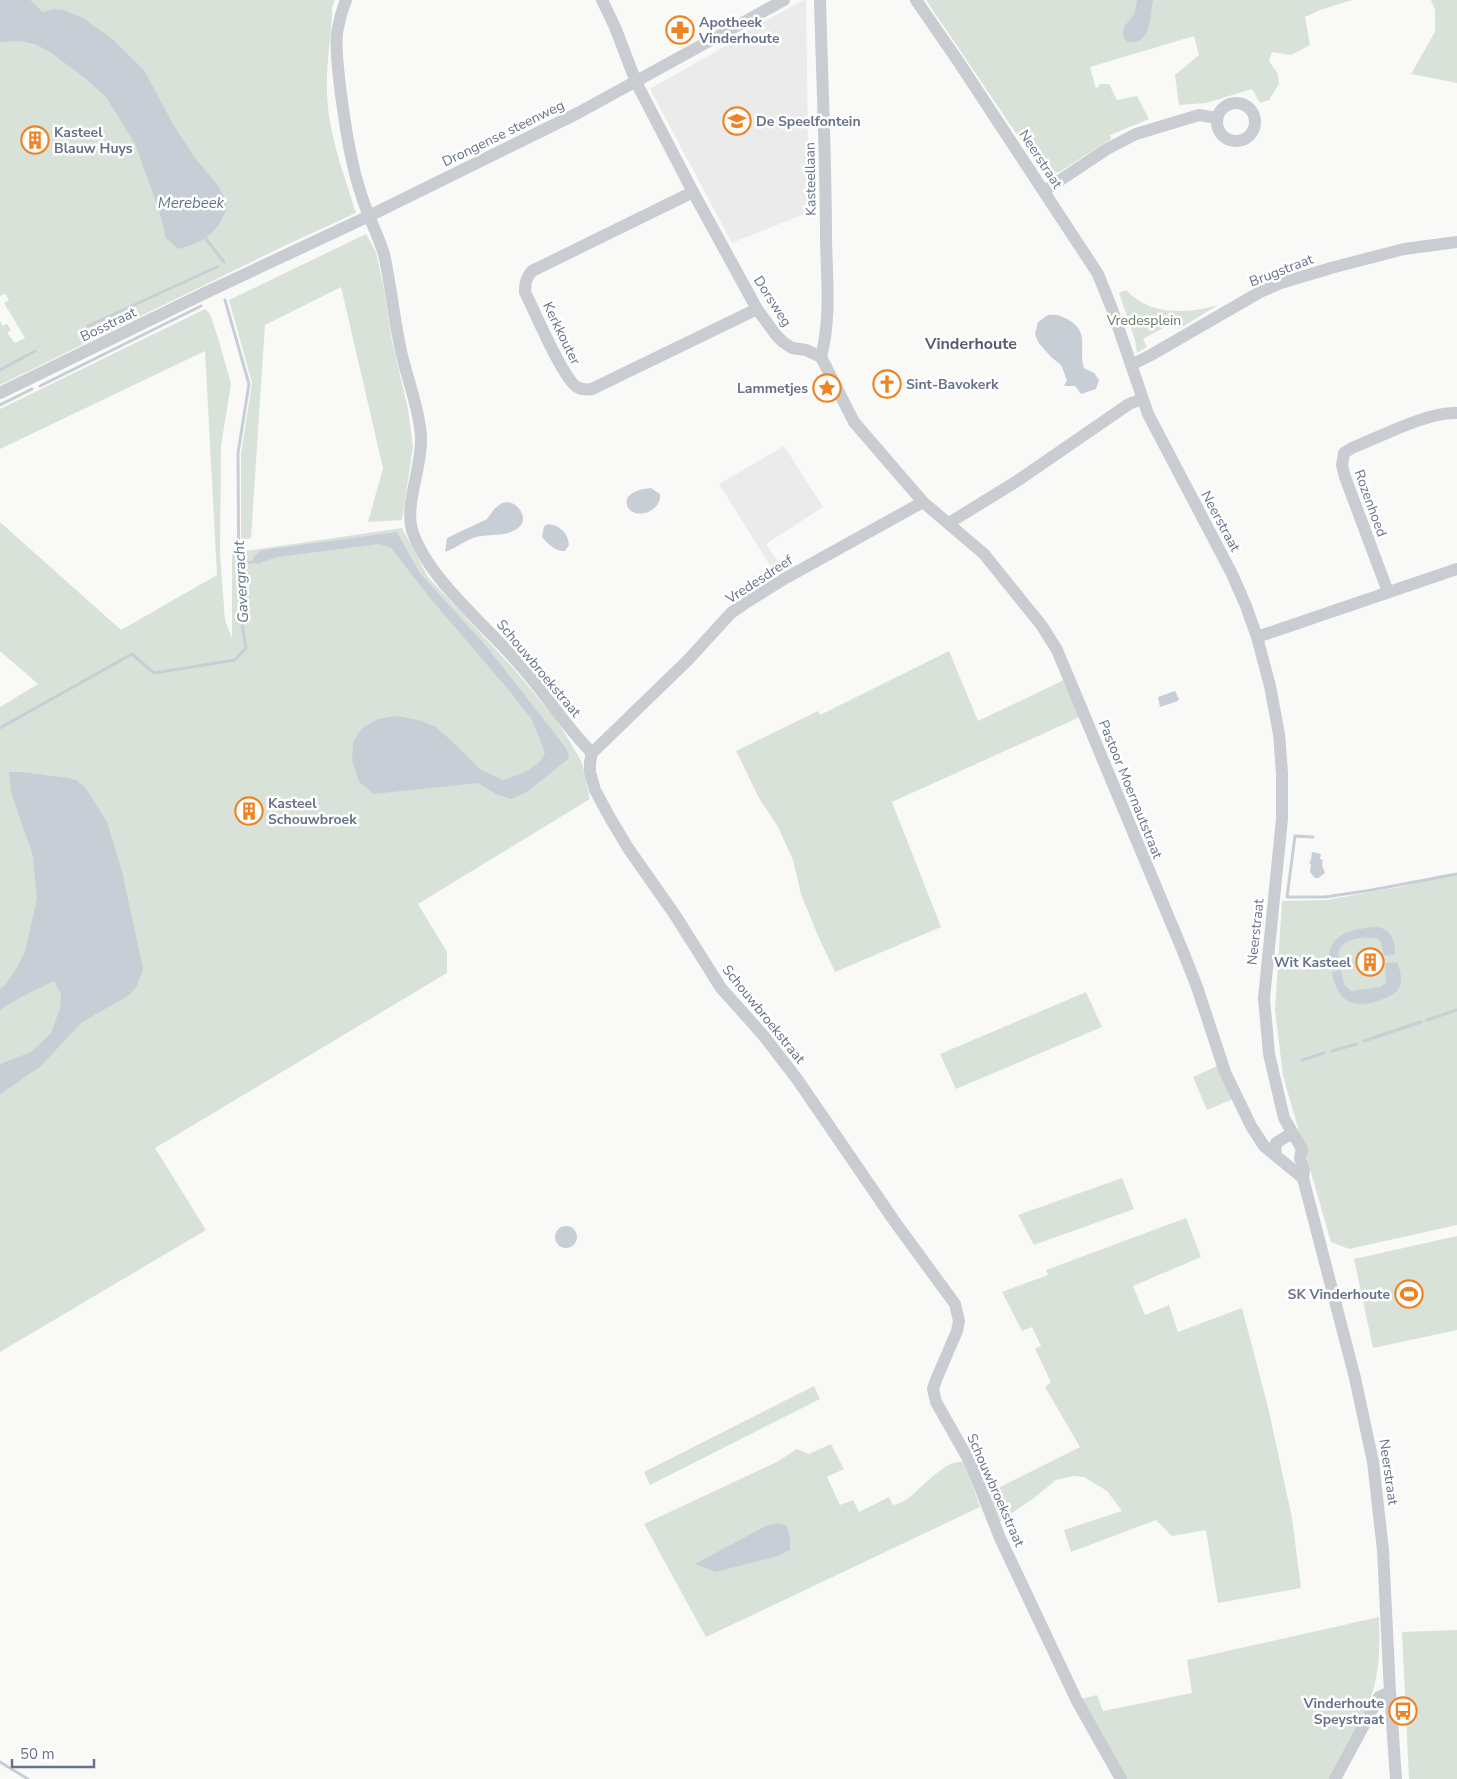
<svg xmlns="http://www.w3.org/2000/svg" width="1457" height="1779" font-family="'Nunito Sans',sans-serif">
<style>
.built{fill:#eaebea}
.green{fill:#d9e2d8}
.water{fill:#c8ced6}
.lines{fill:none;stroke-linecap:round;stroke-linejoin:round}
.stream{stroke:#c8ced6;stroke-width:3}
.minor{stroke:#c9ccd0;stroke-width:12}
.labels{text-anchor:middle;stroke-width:5;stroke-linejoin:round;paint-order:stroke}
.poi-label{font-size:14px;font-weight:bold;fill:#67728a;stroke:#fff;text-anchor:start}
.street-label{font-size:14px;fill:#67728a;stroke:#fff}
.park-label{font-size:14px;fill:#627b63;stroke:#fff}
.water-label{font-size:15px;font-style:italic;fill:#637385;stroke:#fff}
.quarter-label{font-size:16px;font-weight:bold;fill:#555d6f;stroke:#fff}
</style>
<rect width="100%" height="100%" fill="#f9faf7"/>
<g class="built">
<polygon points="804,0 806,0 809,212 732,243 650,89 736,40 739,35"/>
<polygon points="784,446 823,507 766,544 784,571 776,575 719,484"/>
</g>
<g class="green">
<path d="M0 0H335L332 8C332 35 326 62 327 89 327 131 344 174 356 213L284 246 0 385V321L3 326 7 324 11 330 7 333 15 343 25 338 4 303 9 300 5 294 0 296Z"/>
<path d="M926 0H1352L1320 10 1305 17 1310 45 1291 55 1272 52 1269 61 1278 74 1279 84 1269 100 1260 103 1252 89 1206 103 1179 105 1175 75 1199 55 1194 36 1090 67 1096 89 1100 84H1109L1117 100 1137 96 1149 119 1110 135 1111 139 1061 171C1049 176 1044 173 1036 163Z"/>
<polygon points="1431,0 1457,0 1457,83 1411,74 1435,32 1435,10"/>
<polygon points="366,234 376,252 384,289 392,341 408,409 413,447 402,520 368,522 383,468 341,287 265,325 251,538 241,540 241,454 252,383 229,300"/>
<path d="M1126 290C1150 316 1186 314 1218 305L1179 329 1174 322 1143 339 1147 347 1137 353 1135 340 1119 293Z"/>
<polygon points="205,309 210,314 218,338 231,384 221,446 220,554 225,620 232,638 232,553 402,528 428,577 514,669 558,722 582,762 590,799 418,904 447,952 447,973 155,1148 206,1230 0,1352 0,707 38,684 0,651 0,522 121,630 217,575 205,351 0,449 0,409"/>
<polygon points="949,651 978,721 1064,680 1080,717 892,802 941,927 835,972 818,936 801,894 793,860 778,827 759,798 736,751 818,711 820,715"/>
<polygon points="1457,873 1457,1225 1349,1249 1331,1242 1283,1076 1275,1010 1282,901 1326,900 1405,886 1436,876"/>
<polygon points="1086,992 1102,1027 956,1089 940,1054"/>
<polygon points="1217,1066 1233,1099 1207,1110 1193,1077"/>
<polygon points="1122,1178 1134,1209 1034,1245 1018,1215"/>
<polygon points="1186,1218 1201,1257 1133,1286 1145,1315 1169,1305 1178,1332 1242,1308 1268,1407 1292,1518 1301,1588 1218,1603 1206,1530 1172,1536 1156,1520 1071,1552 1064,1530 1122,1511 1107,1491 1084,1477 1073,1476 1056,1480 1034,1498 999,1522 988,1493 1080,1447 1045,1387 1051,1382 1035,1349 1041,1346 1032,1327 1022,1331 1002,1292 1048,1275 1046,1270"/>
<polygon points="1457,1236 1457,1330 1373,1348 1354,1259"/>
<polygon points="814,1386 820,1399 650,1485 644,1472"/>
<path d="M831 1444 844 1469 827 1477 840 1505 853 1500 859 1512 889 1497 893 1505C897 1504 901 1503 904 1501 921 1491 943 1459 964 1462L980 1507 706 1637 644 1524 777 1462 797 1449 809 1454Z"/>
<path d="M1379 1617C1380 1645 1380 1676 1369 1702 1358 1729 1343 1754 1330 1779H1125L1080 1699 1097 1695 1103 1711 1192 1693 1187 1660Z"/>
<polygon points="1457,1630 1457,1779 1409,1779 1402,1632"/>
</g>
<g class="water">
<path d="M0 0H30L43 12 53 9 64 10 83 18 111 38 144 70 174 126 195 158 217 184 224 196 227 209C215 235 205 242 178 249L166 238 158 207 135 144 106 97 85 78 50 52 35 44 20 41 0 42Z"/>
<path d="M1137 0H1153C1151 11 1151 26 1145 35 1139 45 1122 46 1123 32 1123 25 1130 21 1133 15 1136 11 1136 5 1137 0Z"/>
<path d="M1048 315C1056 314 1060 315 1067 319 1091 332 1078 348 1084 368L1094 373 1099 380 1096 389 1081 394 1075 386H1064L1067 380 1061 365 1051 357 1038 342 1035 334 1038 322Z"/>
<path d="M651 488 660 494C662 508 643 519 631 511 629 509 627 507 627 505 624 492 642 489 651 488Z"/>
<path d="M508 502C520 504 529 520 518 528 507 537 489 534 476 537 465 540 455 549 445 552L447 538 487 519 495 508 502 503Z"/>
<path d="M548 524C560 525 568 533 569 545L565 551C555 552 548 544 542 537L544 526Z"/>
<path d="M397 532 419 572 487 647 566 748 569 755 568 759 527 792 511 799 496 794 477 783 374 794 359 782 352 760 353 742 362 728 378 719 396 716 419 720 436 727 455 744 481 770 503 780C516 776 542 767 545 752L532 720 511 693 430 598 391 548 379 544 278 557 268 560 258 564 254 562 253 558 260 551 271 549Z"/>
<polygon points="1175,691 1179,699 1178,701 1160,707 1158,697"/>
<polygon points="9,772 21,772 68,778 76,780 85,787 107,822 122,871 143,969 137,986 128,996 82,1022 40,1067 0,1094 0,1064 31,1052 51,1033 60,1008 61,994 54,981 19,998 0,1010 0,989 5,985 16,969 25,952 37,899 33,856 11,792"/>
<polygon points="1312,852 1321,854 1320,859 1323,860 1322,865 1325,873 1318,878 1315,878 1310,872 1311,864 1309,863 1311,860"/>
<path d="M1374 927C1390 927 1396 940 1395 954L1387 956 1384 955 1380 940C1370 935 1346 938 1340 948 1337 953 1339 959 1337 964H1330C1324 935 1351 929 1374 927Z"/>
<path d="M1397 962C1400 969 1403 981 1399 988 1396 994 1389 996 1383 999 1356 1010 1338 1004 1332 973L1339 970 1341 971 1344 984 1351 991 1380 987 1386 983 1385 966 1386 963Z"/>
<circle cx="566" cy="1237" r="11"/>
<polygon points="778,1523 787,1526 790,1539 790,1550 778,1556 716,1572 695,1564 766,1526"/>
</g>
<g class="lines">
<g class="stream">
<polyline points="206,239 224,262"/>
<polyline points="88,326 217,267"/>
<polyline points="0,370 35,351"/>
<polyline points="40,386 201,306"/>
<polyline points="0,405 32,389"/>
<polyline points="238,563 254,562"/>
<polyline points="0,728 132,654 154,673 235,660 246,648 239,604 238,453 249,384 225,300"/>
<polyline points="1313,837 1295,836 1287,897 1325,897 1372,890 1457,874"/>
<polyline points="1427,1020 1457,1010"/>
<polyline points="1364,1041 1421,1022"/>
<polyline points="1332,1051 1356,1044"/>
<polyline points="1302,1060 1324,1053"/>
<polyline points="0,1762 28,1779"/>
</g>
<g class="minor">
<path d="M346 0C342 10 339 22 337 33 335 53 339 75 341 95 346 130 351 166 363 200 369 218 378 235 384 254 391 286 394 319 401 351 407 379 419 407 421 436 423 467 403 506 413 533 430 581 487 626 520 665 545 693 565 726 592 753"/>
<polyline points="602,0 615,27 636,82 693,192 757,309 776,335 783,342 792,348 806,350 821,357 854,422 923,502 984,554 1042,626 1057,650 1182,949 1197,987 1225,1072 1251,1126 1264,1146 1303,1178"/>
<path d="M820 0C822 80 826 160 826 240 827 279 831 319 821 357"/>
<polyline points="916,0 958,61 1098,274 1112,309 1148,414 1232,574 1246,606 1257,637 1270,686 1279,734 1282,773 1282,819 1264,998 1269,1054 1284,1118 1302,1149 1300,1158 1304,1170 1303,1178 1355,1378 1373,1462 1383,1550 1390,1692 1396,1779"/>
<circle cx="1236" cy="122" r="19"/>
<polyline points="1044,191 1107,149 1136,134 1199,115 1217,118"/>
<path d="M693 192 532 271C526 278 525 283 525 292 534 310 563 379 577 387 582 390 586 390 592 389L757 309"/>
<polyline points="1131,365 1151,355 1260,292 1281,283 1331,268 1404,249 1457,242"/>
<polyline points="0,393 205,293 369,216 578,113 784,0"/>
<polyline points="949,523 1017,481 1129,404 1142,399"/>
<path d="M1388 592 1345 477 1342 465 1344 453 1352 448C1380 437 1429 411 1457 413"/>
<polyline points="1257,637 1457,569"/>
<polyline points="592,753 590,762 590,772 595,790 609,816 628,848 675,915 721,988 763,1035 797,1079 895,1222 955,1304 959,1321 957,1331 936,1380 933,1389 936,1402 970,1462 1000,1538 1077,1701 1121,1779"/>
<polyline points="592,753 688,660 731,613 744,604 784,579 923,502"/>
<polyline points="1275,1155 1276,1143 1287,1136 1294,1136"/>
<polyline points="1335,1779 1379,1697 1390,1692"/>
</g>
</g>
<defs>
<g id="pharmacy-ring" transform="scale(1.4375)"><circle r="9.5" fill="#fff" stroke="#ee8323" stroke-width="1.5"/><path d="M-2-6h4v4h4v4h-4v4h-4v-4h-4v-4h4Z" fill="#ee8323"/></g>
<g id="school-ring" transform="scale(1.4375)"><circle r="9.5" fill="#fff" stroke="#ee8323" stroke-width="1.5"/><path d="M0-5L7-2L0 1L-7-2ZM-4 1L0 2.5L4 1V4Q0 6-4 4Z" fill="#ee8323"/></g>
<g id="building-ring" transform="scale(1.4375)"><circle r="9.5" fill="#fff" stroke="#ee8323" stroke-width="1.5"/><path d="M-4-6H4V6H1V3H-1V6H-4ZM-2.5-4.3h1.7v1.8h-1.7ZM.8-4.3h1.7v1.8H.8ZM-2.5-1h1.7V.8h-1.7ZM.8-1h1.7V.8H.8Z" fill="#ee8323"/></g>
<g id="church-ring" transform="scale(1.4375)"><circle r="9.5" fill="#fff" stroke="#ee8323" stroke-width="1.5"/><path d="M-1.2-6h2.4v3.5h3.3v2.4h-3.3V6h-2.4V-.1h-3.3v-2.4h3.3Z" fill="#ee8323"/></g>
<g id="sight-ring" transform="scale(1.4375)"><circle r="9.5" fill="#fff" stroke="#ee8323" stroke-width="1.5"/><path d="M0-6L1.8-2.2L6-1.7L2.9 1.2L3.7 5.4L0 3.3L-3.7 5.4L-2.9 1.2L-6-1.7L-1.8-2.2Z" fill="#ee8323"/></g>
<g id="stadium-ring" transform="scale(1.4375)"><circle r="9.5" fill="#fff" stroke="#ee8323" stroke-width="1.5"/><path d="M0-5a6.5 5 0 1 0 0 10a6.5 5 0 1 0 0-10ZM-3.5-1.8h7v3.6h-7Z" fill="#ee8323"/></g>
<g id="bus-ring" transform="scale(1.4375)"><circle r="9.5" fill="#fff" stroke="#ee8323" stroke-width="1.5"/><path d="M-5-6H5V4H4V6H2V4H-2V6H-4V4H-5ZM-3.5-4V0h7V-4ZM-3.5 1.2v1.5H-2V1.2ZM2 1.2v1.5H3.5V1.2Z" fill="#ee8323"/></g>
</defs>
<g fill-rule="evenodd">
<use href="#pharmacy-ring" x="680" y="30"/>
<use href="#school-ring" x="737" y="121"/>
<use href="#building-ring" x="35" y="140"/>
<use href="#church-ring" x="887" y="384"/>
<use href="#sight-ring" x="827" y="388"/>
<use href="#building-ring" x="249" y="811"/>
<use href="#building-ring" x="1370" y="962"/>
<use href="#stadium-ring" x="1409" y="1294"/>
<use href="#bus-ring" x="1403" y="1711"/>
</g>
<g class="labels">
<g class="poi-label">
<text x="699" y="27">Apotheek<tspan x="699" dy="16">Vinderhoute</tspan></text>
<text x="756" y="126">De Speelfontein</text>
<text x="54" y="137">Kasteel<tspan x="54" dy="16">Blauw Huys</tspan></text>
<text x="906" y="389">Sint-Bavokerk</text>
<text x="808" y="393" text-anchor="end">Lammetjes</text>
<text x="268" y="808">Kasteel<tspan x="268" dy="16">Schouwbroek</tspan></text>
<text x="1351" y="967" text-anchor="end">Wit Kasteel</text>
<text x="1390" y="1299" text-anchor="end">SK Vinderhoute</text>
<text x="1384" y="1708" text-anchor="end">Vinderhoute<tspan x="1384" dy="16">Speystraat</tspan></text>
</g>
<g class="street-label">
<text transform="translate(503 133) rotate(-26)" y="5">Drongense steenweg</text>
<text transform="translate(1041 159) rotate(57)" y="5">Neerstraat</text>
<text transform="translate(810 179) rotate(-91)" y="5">Kasteellaan</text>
<text transform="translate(1281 270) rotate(-21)" y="5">Brugstraat</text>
<text transform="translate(773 301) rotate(57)" y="5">Dorsweg</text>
<text transform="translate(108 324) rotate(-26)" y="5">Bosstraat</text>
<text transform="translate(562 333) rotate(64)" y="5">Kerkkouter</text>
<text transform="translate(1371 503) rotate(70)" y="5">Rozenhoed</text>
<text transform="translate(1221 521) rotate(62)" y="5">Neerstraat</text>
<text transform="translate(759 579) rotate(-33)" y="5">Vredesdreef</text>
<text transform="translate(539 668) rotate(50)" y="5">Schouwbroekstraat</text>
<text transform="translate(1131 789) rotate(68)" y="5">Pastoor Moernautstraat</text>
<text transform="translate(1255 932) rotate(-84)" y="5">Neerstraat</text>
<text transform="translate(764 1014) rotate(51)" y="5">Schouwbroekstraat</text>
<text transform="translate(1389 1472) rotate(82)" y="5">Neerstraat</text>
<text transform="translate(996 1490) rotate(66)" y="5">Schouwbroekstraat</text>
</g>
<g class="park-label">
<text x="1144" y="325">Vredesplein</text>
</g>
<g class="water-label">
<text x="191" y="208">Merebeek</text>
<text transform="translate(241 582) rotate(-93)" y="5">Gavergracht</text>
</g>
<g class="quarter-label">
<text x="971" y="349">Vinderhoute</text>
</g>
</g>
<path d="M12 1759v8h82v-8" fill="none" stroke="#67728a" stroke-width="2.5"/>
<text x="20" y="1759" font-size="15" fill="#67728a" stroke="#ffffff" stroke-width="4" paint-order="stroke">50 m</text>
</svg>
